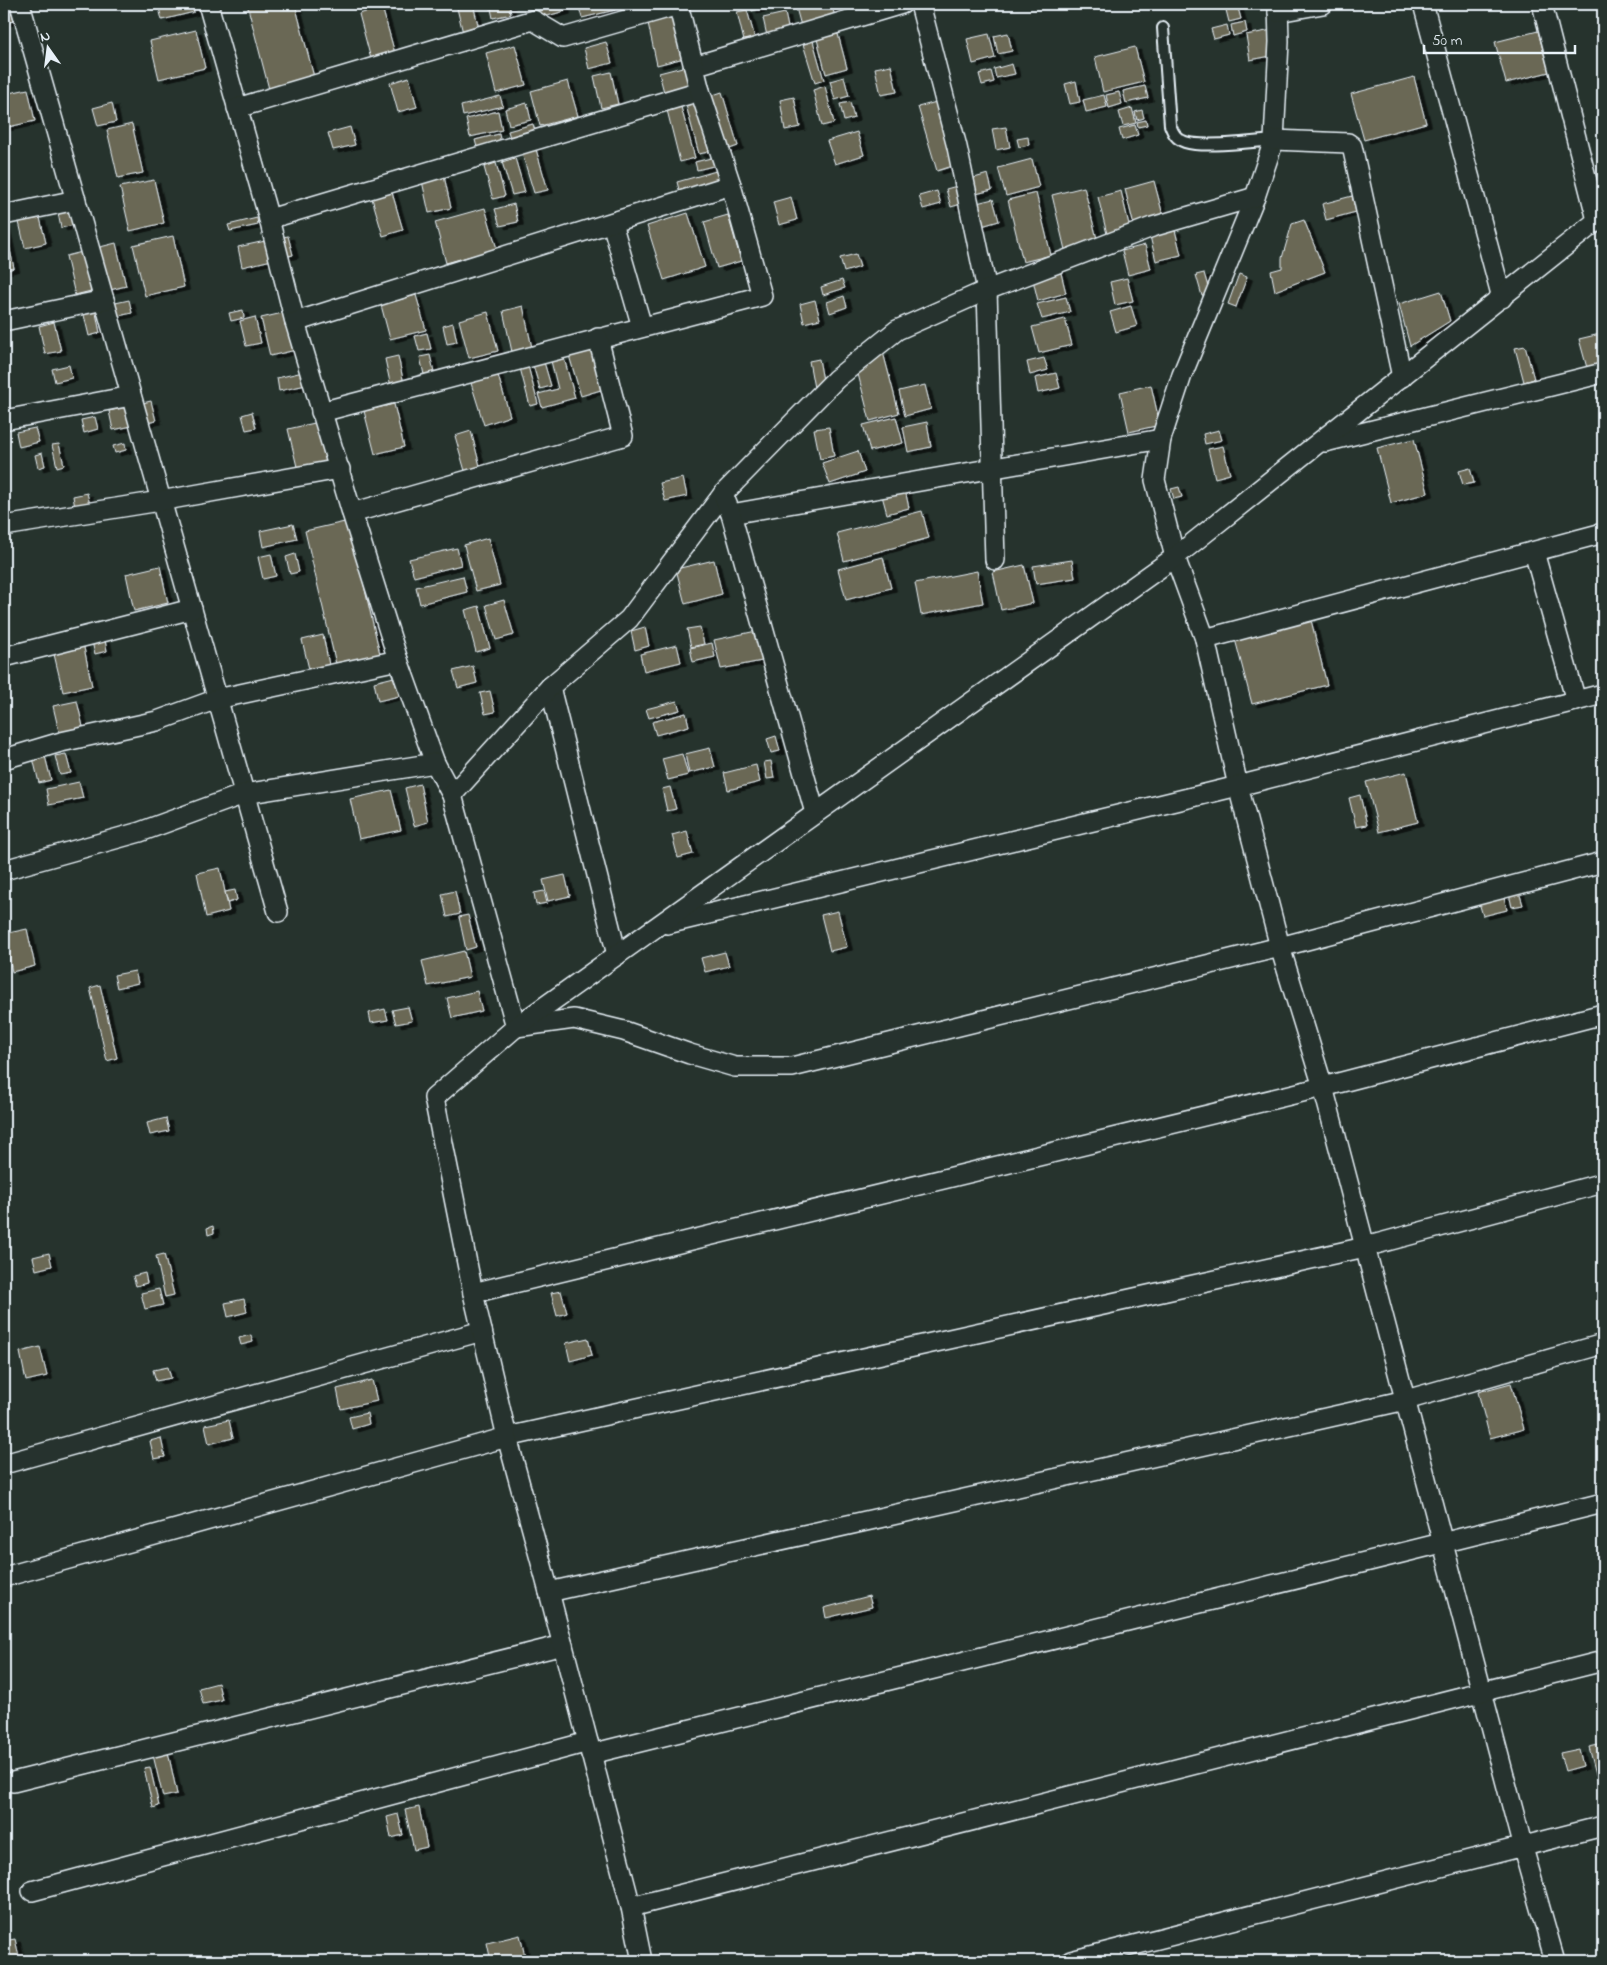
<svg xmlns="http://www.w3.org/2000/svg" width="1607" height="1965" font-family="'Indie Flower',sans-serif">
<style>
.building{fill:#6b6854;stroke:#e8f1f8;filter:url(#shadow)}
.lines{fill:none;stroke-linecap:round;stroke-linejoin:round}
.lane-casing{stroke:#e8f1f8;stroke-width:14}
.street-casing{stroke:#e8f1f8;stroke-width:22}
.lane{stroke:#26332d;stroke-width:10}
.street{stroke:#26332d;stroke-width:19}
</style>
<defs>
<filter id="shadow"><feDropShadow dx="5.5" dy="3" stdDeviation="0" flood-color="#0009"/></filter>
</defs>
<rect width="100%" height="100%" fill="#26332d"/>
<filter id="ink" filterUnits="userSpaceOnUse"><feTurbulence type="fractalNoise" baseFrequency=".02" numOctaves="2"/><feDisplacementMap in="SourceGraphic" scale="10" xChannelSelector="R" yChannelSelector="G"/><feConvolveMatrix kernelMatrix="1 2 1 2 8 2 1 2 1" color-interpolation-filters="sRGB"/></filter>
<g filter="url(#ink)">
<g class="building">
<polygon points="158,4 192,4 194,12 162,20"/>
<polygon points="247,4 295,4 315,81 270,93"/>
<polygon points="456,4 473,4 479,29 463,33"/>
<polygon points="490,4 509,4 511,14 493,18"/>
<polygon points="536,4 564,4 565,11 540,18"/>
<polygon points="578,4 613,4 615,10 582,18"/>
<polygon points="750,4 765,4 766,7 752,11"/>
<polygon points="795,4 831,4 835,16 801,26"/>
<polygon points="1233,4 1237,4 1241,19 1229,22 1225,6"/>
<polygon points="382,7 396,57 372,63 359,14"/>
<polygon points="747,10 755,38 744,41 737,12"/>
<polygon points="12,13 14,21 4,23 4,15"/>
<polygon points="785,13 789,32 767,36 763,18"/>
<polygon points="675,17 684,58 657,65 648,23"/>
<polygon points="1245,22 1247,32 1233,36 1231,25"/>
<polygon points="1227,25 1229,35 1214,39 1211,29"/>
<polygon points="1277,29 1282,54 1250,60 1246,35"/>
<polygon points="196,30 205,68 159,79 150,41"/>
<polygon points="1538,31 1549,72 1506,83 1495,42"/>
<polygon points="1008,33 1012,51 998,54 994,36"/>
<polygon points="838,34 847,68 826,74 817,39"/>
<polygon points="989,34 995,58 973,64 967,39"/>
<polygon points="813,41 824,80 815,83 803,44"/>
<polygon points="606,42 612,63 589,69 584,48"/>
<polygon points="515,45 526,85 496,93 486,53"/>
<polygon points="1135,47 1144,82 1103,92 1095,57"/>
<polygon points="1012,64 1015,74 996,78 994,69"/>
<polygon points="690,65 696,88 665,96 659,73"/>
<polygon points="891,65 897,92 881,95 875,68"/>
<polygon points="991,71 994,82 982,85 979,74"/>
<polygon points="611,72 618,104 601,108 594,76"/>
<polygon points="409,77 417,107 398,112 390,83"/>
<polygon points="844,77 849,96 835,100 830,81"/>
<polygon points="1414,77 1426,123 1364,140 1351,94"/>
<polygon points="568,81 578,116 540,126 531,91"/>
<polygon points="1076,81 1080,102 1070,104 1065,84"/>
<polygon points="825,86 834,123 822,126 813,90"/>
<polygon points="1145,86 1148,98 1126,103 1123,91"/>
<polygon points="28,89 35,121 4,128 4,94"/>
<polygon points="722,92 738,146 724,151 707,97"/>
<polygon points="1119,92 1122,104 1109,108 1106,95"/>
<polygon points="1104,95 1107,107 1086,112 1083,100"/>
<polygon points="500,96 503,106 463,116 461,106"/>
<polygon points="794,97 800,127 785,130 780,100"/>
<polygon points="700,101 713,151 699,154 686,105"/>
<polygon points="940,101 959,164 937,171 918,107"/>
<polygon points="850,102 854,118 844,121 840,104"/>
<polygon points="112,103 116,122 98,126 93,108"/>
<polygon points="527,103 531,120 509,125 505,109"/>
<polygon points="681,107 695,158 680,162 667,110"/>
<polygon points="1132,108 1136,123 1123,126 1119,112"/>
<polygon points="1142,110 1144,118 1137,120 1135,112"/>
<polygon points="498,111 502,130 470,137 466,119"/>
<polygon points="1146,120 1147,125 1138,127 1137,122"/>
<polygon points="132,124 143,173 118,178 107,130"/>
<polygon points="533,124 536,135 511,141 508,131"/>
<polygon points="1135,125 1138,135 1122,140 1119,129"/>
<polygon points="350,127 355,145 333,150 328,133"/>
<polygon points="1006,127 1010,147 996,150 992,129"/>
<polygon points="857,132 864,155 835,164 827,141"/>
<polygon points="499,134 501,145 478,151 475,140"/>
<polygon points="1028,137 1029,145 1019,147 1017,139"/>
<polygon points="535,146 548,190 534,193 521,150"/>
<polygon points="715,157 717,165 697,170 695,162"/>
<polygon points="515,158 525,192 512,195 502,162"/>
<polygon points="1032,159 1039,187 1006,196 998,168"/>
<polygon points="496,163 505,196 493,199 484,167"/>
<polygon points="716,171 720,186 681,197 677,182"/>
<polygon points="988,174 992,190 968,196 964,181"/>
<polygon points="444,176 451,208 429,213 422,181"/>
<polygon points="154,180 164,223 130,231 120,187"/>
<polygon points="1154,181 1164,219 1134,226 1125,189"/>
<polygon points="957,186 961,204 951,207 946,189"/>
<polygon points="1084,187 1098,243 1065,250 1052,195"/>
<polygon points="391,189 403,230 383,236 371,195"/>
<polygon points="937,191 941,204 923,209 919,196"/>
<polygon points="1121,191 1130,229 1107,234 1098,197"/>
<polygon points="1036,193 1051,255 1023,262 1008,200"/>
<polygon points="1352,196 1356,212 1326,220 1322,204"/>
<polygon points="791,197 797,220 779,225 773,202"/>
<polygon points="993,199 999,221 975,228 969,205"/>
<polygon points="514,204 518,222 500,226 495,209"/>
<polygon points="74,205 78,224 61,228 57,208"/>
<polygon points="485,208 497,249 446,263 435,222"/>
<polygon points="688,213 705,267 664,280 647,226"/>
<polygon points="728,215 741,261 717,268 704,222"/>
<polygon points="40,218 46,243 25,248 19,222"/>
<polygon points="257,218 258,225 230,231 228,225"/>
<polygon points="1304,220 1325,272 1275,291 1271,271 1282,268 1282,258 1292,224"/>
<polygon points="4,223 14,268 4,271"/>
<polygon points="1175,230 1181,255 1156,261 1150,236"/>
<polygon points="173,236 184,287 145,296 133,245"/>
<polygon points="288,236 293,255 242,267 238,247"/>
<polygon points="116,243 126,286 106,291 96,248"/>
<polygon points="1145,245 1151,269 1128,275 1122,251"/>
<polygon points="82,252 91,291 75,295 66,256"/>
<polygon points="856,254 860,267 844,272 840,258"/>
<polygon points="1060,269 1066,293 1038,301 1032,276"/>
<polygon points="1204,273 1210,294 1202,296 1196,275"/>
<polygon points="1239,274 1247,277 1236,307 1228,304"/>
<polygon points="1127,278 1133,301 1115,305 1110,282"/>
<polygon points="842,280 845,288 823,295 821,287"/>
<polygon points="1441,291 1450,321 1410,346 1399,304"/>
<polygon points="416,295 426,330 390,339 381,305"/>
<polygon points="844,296 847,307 830,313 827,302"/>
<polygon points="1066,297 1070,312 1042,319 1037,304"/>
<polygon points="129,300 132,313 114,317 111,304"/>
<polygon points="815,300 820,319 804,323 800,304"/>
<polygon points="523,306 532,348 512,352 503,311"/>
<polygon points="1131,306 1137,326 1116,332 1110,312"/>
<polygon points="95,308 100,333 89,336 83,311"/>
<polygon points="243,310 244,318 231,321 229,313"/>
<polygon points="287,312 296,350 270,356 261,318"/>
<polygon points="488,312 498,351 469,358 459,320"/>
<polygon points="255,317 261,343 246,346 240,321"/>
<polygon points="1065,319 1072,345 1039,353 1032,327"/>
<polygon points="54,322 61,351 45,354 39,326"/>
<polygon points="453,323 457,342 447,344 443,326"/>
<polygon points="427,333 431,349 419,351 415,336"/>
<polygon points="1600,334 1603,349 1603,364 1587,368 1579,339"/>
<polygon points="591,346 604,389 581,396 568,352"/>
<polygon points="1525,346 1534,379 1524,382 1515,348"/>
<polygon points="883,352 899,413 870,421 857,370"/>
<polygon points="430,355 435,376 425,379 420,357"/>
<polygon points="398,356 404,384 391,387 385,359"/>
<polygon points="564,358 575,398 542,407 538,394 558,389 551,361"/>
<polygon points="1044,358 1048,370 1030,375 1027,362"/>
<polygon points="819,359 824,386 814,388 809,361"/>
<polygon points="544,362 551,386 540,389 533,365"/>
<polygon points="69,365 72,378 55,382 52,369"/>
<polygon points="528,366 538,404 530,406 520,368"/>
<polygon points="303,372 306,385 279,391 277,378"/>
<polygon points="497,372 510,416 484,425 470,380"/>
<polygon points="1056,373 1060,388 1038,393 1035,378"/>
<polygon points="925,385 931,409 905,416 899,391"/>
<polygon points="1151,385 1160,425 1129,432 1120,392"/>
<polygon points="151,401 156,421 113,430 109,411"/>
<polygon points="394,404 404,447 375,454 364,411"/>
<polygon points="252,412 256,428 246,430 242,415"/>
<polygon points="95,417 98,429 84,433 81,420"/>
<polygon points="896,417 903,443 870,451 863,425"/>
<polygon points="319,422 329,463 298,471 288,429"/>
<polygon points="927,422 931,447 908,452 903,427"/>
<polygon points="829,427 834,456 820,459 814,429"/>
<polygon points="35,428 39,442 19,447 16,432"/>
<polygon points="1219,430 1222,440 1205,444 1203,434"/>
<polygon points="471,431 482,474 467,478 455,436"/>
<polygon points="1414,439 1428,493 1391,503 1377,448"/>
<polygon points="125,443 126,450 115,453 113,446"/>
<polygon points="59,444 64,465 57,467 52,445"/>
<polygon points="1223,446 1230,474 1215,478 1208,449"/>
<polygon points="858,451 865,472 830,484 822,463"/>
<polygon points="42,453 45,466 38,468 35,455"/>
<polygon points="1470,468 1474,483 1463,485 1459,471"/>
<polygon points="683,478 687,496 665,501 660,483"/>
<polygon points="904,485 909,508 887,514 881,492"/>
<polygon points="1179,487 1182,497 1174,499 1171,489"/>
<polygon points="87,493 90,505 75,508 73,496"/>
<polygon points="922,511 929,538 844,561 837,533"/>
<polygon points="349,521 380,654 336,664 305,531"/>
<polygon points="293,524 297,539 263,547 260,531"/>
<polygon points="488,538 500,585 476,591 464,545"/>
<polygon points="457,548 461,565 414,577 409,559"/>
<polygon points="271,554 276,576 263,579 258,557"/>
<polygon points="295,554 299,572 290,574 286,557"/>
<polygon points="883,557 891,588 846,600 838,569"/>
<polygon points="714,560 722,594 685,604 676,569"/>
<polygon points="1072,560 1075,578 1036,584 1033,566"/>
<polygon points="1024,565 1033,603 1001,610 993,572"/>
<polygon points="160,566 168,603 134,611 126,574"/>
<polygon points="977,571 983,603 921,615 915,583"/>
<polygon points="463,576 467,592 420,604 416,587"/>
<polygon points="504,600 514,635 496,640 486,605"/>
<polygon points="479,606 490,648 476,652 465,610"/>
<polygon points="1311,620 1327,685 1252,704 1235,639"/>
<polygon points="645,627 649,646 635,650 631,631"/>
<polygon points="700,627 704,644 691,647 687,629"/>
<polygon points="761,630 767,660 721,669 714,640"/>
<polygon points="323,635 329,665 309,669 302,640"/>
<polygon points="105,640 107,651 95,654 92,642"/>
<polygon points="83,643 92,686 63,692 53,650"/>
<polygon points="712,643 715,657 693,662 690,648"/>
<polygon points="677,645 681,662 644,671 640,654"/>
<polygon points="473,666 477,683 458,688 453,671"/>
<polygon points="394,677 399,696 378,701 374,682"/>
<polygon points="490,691 495,712 485,714 480,693"/>
<polygon points="77,701 84,731 60,736 53,706"/>
<polygon points="677,701 680,710 649,718 646,709"/>
<polygon points="686,713 689,726 656,735 652,722"/>
<polygon points="776,736 780,751 771,753 767,739"/>
<polygon points="710,748 715,767 689,773 685,754"/>
<polygon points="66,754 71,773 60,775 55,756"/>
<polygon points="682,754 688,775 668,780 662,759"/>
<polygon points="45,756 51,780 39,783 33,758"/>
<polygon points="771,761 774,778 767,779 764,762"/>
<polygon points="756,765 760,782 728,790 724,773"/>
<polygon points="1406,772 1418,822 1379,832 1366,782"/>
<polygon points="79,782 83,798 49,805 46,789"/>
<polygon points="420,784 428,822 414,826 405,788"/>
<polygon points="670,787 676,809 667,811 662,789"/>
<polygon points="391,790 401,830 359,839 350,799"/>
<polygon points="1360,795 1367,825 1356,827 1349,798"/>
<polygon points="687,831 693,854 678,858 672,835"/>
<polygon points="220,868 229,911 206,917 197,873"/>
<polygon points="565,875 570,896 548,901 543,880"/>
<polygon points="235,890 237,900 228,903 225,892"/>
<polygon points="455,891 460,914 447,917 442,894"/>
<polygon points="544,891 547,903 536,905 534,893"/>
<polygon points="1519,892 1523,905 1512,907 1509,894"/>
<polygon points="1503,893 1507,910 1483,916 1478,899"/>
<polygon points="838,911 847,947 830,951 821,915"/>
<polygon points="468,915 476,947 466,950 459,917"/>
<polygon points="27,929 35,966 12,972 4,934"/>
<polygon points="464,951 470,977 428,986 422,961"/>
<polygon points="725,952 729,966 705,972 701,958"/>
<polygon points="135,971 138,983 117,988 114,975"/>
<polygon points="100,985 117,1058 107,1061 90,988"/>
<polygon points="477,991 482,1011 452,1018 447,998"/>
<polygon points="408,1007 412,1021 396,1024 392,1010"/>
<polygon points="385,1009 388,1020 371,1023 369,1013"/>
<polygon points="166,1118 169,1131 150,1135 147,1123"/>
<polygon points="213,1226 214,1233 208,1235 207,1228"/>
<polygon points="49,1253 52,1266 36,1270 33,1257"/>
<polygon points="164,1254 174,1295 165,1297 156,1256"/>
<polygon points="145,1273 147,1283 136,1286 133,1276"/>
<polygon points="159,1289 163,1305 145,1309 141,1293"/>
<polygon points="561,1291 567,1313 557,1316 551,1293"/>
<polygon points="244,1299 247,1312 228,1317 225,1303"/>
<polygon points="251,1335 253,1342 241,1345 239,1338"/>
<polygon points="588,1338 592,1355 570,1361 566,1343"/>
<polygon points="40,1347 47,1376 26,1381 20,1352"/>
<polygon points="168,1367 171,1378 156,1381 153,1370"/>
<polygon points="372,1380 377,1401 341,1409 337,1389"/>
<polygon points="1511,1383 1524,1429 1490,1438 1478,1392"/>
<polygon points="367,1413 369,1424 352,1429 349,1417"/>
<polygon points="229,1420 233,1438 209,1444 205,1425"/>
<polygon points="161,1438 165,1457 154,1459 150,1441"/>
<polygon points="869,1596 872,1607 826,1618 824,1608"/>
<polygon points="218,1683 222,1700 203,1704 199,1688"/>
<polygon points="1603,1744 1603,1801 1589,1747"/>
<polygon points="1579,1749 1583,1766 1565,1771 1560,1753"/>
<polygon points="168,1752 177,1794 163,1797 153,1755"/>
<polygon points="150,1767 159,1806 153,1808 144,1768"/>
<polygon points="419,1807 427,1847 414,1850 405,1810"/>
<polygon points="398,1814 403,1835 391,1838 387,1817"/>
<polygon points="520,1935 526,1961 491,1961 487,1943"/>
<polygon points="15,1939 20,1961 9,1961 4,1941"/>
</g>
<g class="lines">
<g class="lane-casing">
<path id="lane" d="M1163 28 1170 125C1173 133 1176 139 1185 142 1203 148 1253 142 1274 140"/>
</g>
<g class="street-casing">
<g id="street">
<polyline points="20,4 278,912"/>
<polyline points="208,4 269,219 295,322 352,513 398,660 435,763 452,795 516,1027 574,1019 624,1031 690,1054 735,1067 792,1067 1280,947 1603,862"/>
<polyline points="920,4 957,147 987,290 995,560"/>
<polyline points="1278,4 1279,42 1274,140 1255,197 1182,375 1161,439 1155,480 1175,557 1205,639 1238,786 1280,947 1323,1087 1523,1848 1555,1961"/>
<polyline points="1423,4 1502,298"/>
<polyline points="1542,4 1597,220"/>
<polyline points="1278,12 1323,4"/>
<polyline points="694,66 902,4"/>
<polyline points="237,108 533,20 563,38 678,5"/>
<polyline points="1274,140 1348,143 1352,146 1402,377"/>
<polyline points="4,215 76,200"/>
<polyline points="269,219 700,91"/>
<polyline points="612,223 642,327"/>
<polyline points="4,321 104,300"/>
<polyline points="295,322 731,185"/>
<polyline points="321,412 762,296 731,185 700,91 678,4"/>
<polyline points="4,420 131,396"/>
<polyline points="1325,442 1603,373"/>
<polyline points="352,513 623,436 598,338"/>
<polyline points="731,514 1161,439"/>
<polyline points="4,526 160,501 340,469"/>
<polyline points="1534,552 1576,701"/>
<polyline points="1205,639 1603,533"/>
<polyline points="4,657 192,609"/>
<polyline points="550,687 617,955"/>
<polyline points="4,759 61,742 157,721 217,699 398,660"/>
<polyline points="452,795 550,687 629,619 723,494"/>
<polyline points="815,813 731,514 723,494 836,379 897,330 987,290 1152,227 1255,197"/>
<polyline points="4,870 140,832 244,794 435,763"/>
<polyline points="667,924 1238,786 1603,694"/>
<polyline points="473,1293 1323,1087 1603,1014"/>
<polyline points="4,1464 482,1331"/>
<polyline points="4,1577 507,1437 1365,1247 1603,1183"/>
<polyline points="549,1592 1406,1400 1603,1344"/>
<polyline points="591,1754 1603,1503"/>
<polyline points="13,1782 563,1645"/>
<polyline points="32,1891 588,1742"/>
<polyline points="631,1907 1603,1661"/>
<polyline points="642,1961 631,1907 549,1592 507,1437 473,1293 434,1098 516,1027 1175,557 1603,216"/>
<polyline points="1071,1961 1603,1826"/>
</g>
</g>
<use href="#lane" class="lane"/>
<use href="#street" class="street"/>
</g>
</g>
<rect width="1607" height="1965" fill="none" stroke="#26332d" stroke-width="20"/>
<rect x="10" y="10" width="1587" height="1945" fill="none" stroke="#e8f1f8" stroke-width="2" filter="url(#ink)"/>
<g transform="translate(48 48) rotate(346)" stroke="#26332d" stroke-width="4" paint-order="stroke">
<path d="M0-4L9 19L0 12L-9 19Z" fill="#e8f1f8"/>
<text y="-8" font-size="14" font-weight="bold" text-anchor="middle" fill="#e8f1f8">N</text>
</g>
<path d="M1424 45v8h151v-8" fill="none" stroke="#e8f1f8" stroke-width="2.5"/>
<text x="1432" y="45" font-size="15" fill="#e8f1f8" stroke="#26332d" stroke-width="4" paint-order="stroke">50 m</text>
</svg>
